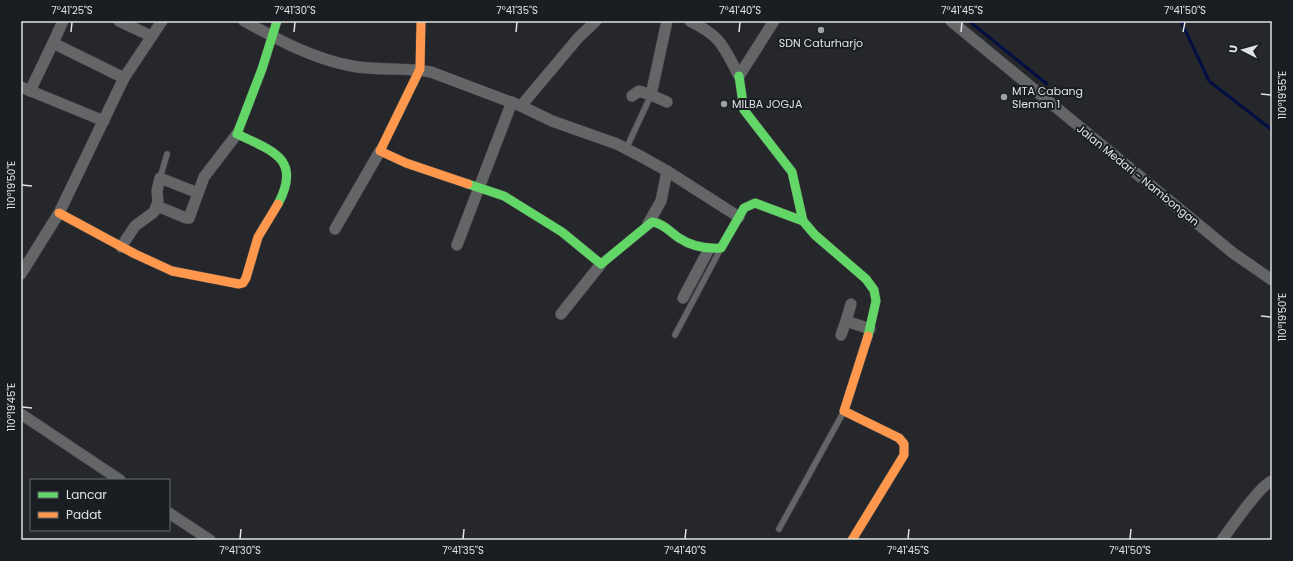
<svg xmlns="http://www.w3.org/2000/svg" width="1293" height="561" font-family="Poppins,sans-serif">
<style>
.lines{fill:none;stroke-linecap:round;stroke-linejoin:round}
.stream{stroke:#030e43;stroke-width:3}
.lane-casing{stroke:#414245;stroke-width:7}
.street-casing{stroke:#414245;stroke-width:12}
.fast-casing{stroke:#414245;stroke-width:10}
.slow-casing{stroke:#414245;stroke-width:10}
.lane{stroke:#646567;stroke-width:5.5}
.street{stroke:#646567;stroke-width:11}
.fast{stroke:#63d668;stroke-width:9}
.slow{stroke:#ff974d;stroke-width:9}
.ticks{fill:none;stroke:#e0e2e5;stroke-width:1.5}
.poi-dot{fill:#9fa1a4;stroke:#1a1d22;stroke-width:1.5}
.labels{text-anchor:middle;stroke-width:4;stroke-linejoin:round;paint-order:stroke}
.poi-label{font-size:11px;fill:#e0e2e5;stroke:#1a1d22;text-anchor:start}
.street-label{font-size:11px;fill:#e0e2e5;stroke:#1a1d22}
.neatline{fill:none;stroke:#e0e2e5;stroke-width:1.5}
.ticks-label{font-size:10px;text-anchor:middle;fill:#e0e2e5}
</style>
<rect width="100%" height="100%" fill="#25272a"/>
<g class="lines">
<g class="stream">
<polyline points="969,21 1047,84"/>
<polyline points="1181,21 1209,81 1272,130"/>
</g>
<g class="lane-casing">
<g id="lane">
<polyline points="626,149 651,95"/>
<polyline points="160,178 167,154"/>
<polyline points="675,335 720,250"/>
<polyline points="779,529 843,413"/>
</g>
</g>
<g class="street-casing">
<g id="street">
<polyline points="63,21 53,43 124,78"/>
<polyline points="119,21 151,36"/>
<path d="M244 21C279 40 313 59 352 66 378 71 405 67 431 72L521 106 578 38 596 21"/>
<polyline points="667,21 651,95 667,102"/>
<path d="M690 21C722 37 723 46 739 76L774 21"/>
<polyline points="951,21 1233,253 1272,280"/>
<polyline points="21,87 104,121"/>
<polyline points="30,91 53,43"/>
<polyline points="632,96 639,91 651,95"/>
<polyline points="521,106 552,121 617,144 642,157 667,171 739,217"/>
<polyline points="157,206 186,218 189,218 204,177 237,134"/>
<polyline points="648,224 661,201 667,171"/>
<polyline points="335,229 380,151"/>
<polyline points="457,245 512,102"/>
<polyline points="121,247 135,226 154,212 158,202 157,191 160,178 198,193"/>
<polyline points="21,274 59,213 124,78 162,21"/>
<polyline points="683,298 709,249"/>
<polyline points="851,304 846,321 870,329"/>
<polyline points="561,314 601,264"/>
<polyline points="841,335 846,321"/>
<polyline points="21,414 120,480"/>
<polyline points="169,513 210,540"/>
<path d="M1222 540C1230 529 1261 484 1272 481"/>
</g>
</g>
<g class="fast-casing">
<g id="fast">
<path d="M277 21 262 69 237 134C273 151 302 159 278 204"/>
<polyline points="739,76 744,110 792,172 803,221 815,235 866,279 874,290 876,301 868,336"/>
<path d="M468 184 504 196 562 232 601 264 652 222C663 223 670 232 679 238 691 246 706 249 721 248L744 208 755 203 803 221"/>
</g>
</g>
<g class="slow-casing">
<g id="slow">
<polyline points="421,21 420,69 380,151 406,163 468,184"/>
<polyline points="59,213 135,254 172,271 239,284 243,283 246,278 258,237 278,204"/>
<polyline points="852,540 904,455 904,444 899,438 844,411 868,336"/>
</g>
</g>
<use href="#lane" class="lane"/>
<use href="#street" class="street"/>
<use href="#fast" class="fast"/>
<use href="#slow" class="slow"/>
</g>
<path class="ticks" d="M71 32 72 22M294 32 295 22M516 32 517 22M739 32 740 22M961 32 962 22M1183 32 1185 22M1261 94 1271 95M22 185 32 186M1261 316 1271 317M22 407 32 408M240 539 241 529M463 539 464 529M685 539 686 529M908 539 909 529M1130 539 1131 529"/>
<g class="poi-dot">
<circle cx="821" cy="30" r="4"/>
<circle cx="1004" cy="97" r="4"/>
<circle cx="724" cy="104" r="4"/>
</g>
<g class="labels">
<g class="poi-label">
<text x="821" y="47" text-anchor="middle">SDN Caturharjo</text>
<text x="1012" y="95">MTA Cabang<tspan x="1012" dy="13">Sleman 1</tspan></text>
<text x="732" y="108">MILBA JOGJA</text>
</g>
<g class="street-label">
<text transform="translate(1138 175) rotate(39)" y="4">Jalan Medari - Nambongan</text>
</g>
</g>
<rect width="1293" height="561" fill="none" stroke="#1a1d22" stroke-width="44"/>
<rect x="30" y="479" width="140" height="52" fill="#1a1d22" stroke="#696c70"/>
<rect x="38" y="492" width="20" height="6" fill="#63d668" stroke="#696c70"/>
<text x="66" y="499" font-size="12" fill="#e0e2e5">Lancar</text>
<rect x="38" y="512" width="20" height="6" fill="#ff974d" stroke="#696c70"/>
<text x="66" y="519" font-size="12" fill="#e0e2e5">Padat</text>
<g transform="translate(1243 50) rotate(276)" stroke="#1a1d22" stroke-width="3" paint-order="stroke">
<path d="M0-3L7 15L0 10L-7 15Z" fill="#e0e2e5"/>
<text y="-6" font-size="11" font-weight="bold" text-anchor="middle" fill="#e0e2e5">U</text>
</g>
<rect x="22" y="22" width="1249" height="517" class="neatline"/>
<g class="ticks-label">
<text x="72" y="14">7°41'25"S</text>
<text x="295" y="14">7°41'30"S</text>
<text x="517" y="14">7°41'35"S</text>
<text x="740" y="14">7°41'40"S</text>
<text x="962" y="14">7°41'45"S</text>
<text x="1185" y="14">7°41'50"S</text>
<text transform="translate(1282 95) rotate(-90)" y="4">110°19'55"E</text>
<text transform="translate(11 185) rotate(-90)" y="4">110°19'50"E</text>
<text transform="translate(1282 317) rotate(-90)" y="4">110°19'50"E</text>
<text transform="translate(11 407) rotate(-90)" y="4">110°19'45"E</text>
<text x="240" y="554">7°41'30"S</text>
<text x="463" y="554">7°41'35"S</text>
<text x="685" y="554">7°41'40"S</text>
<text x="908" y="554">7°41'45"S</text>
<text x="1130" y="554">7°41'50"S</text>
</g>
</svg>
